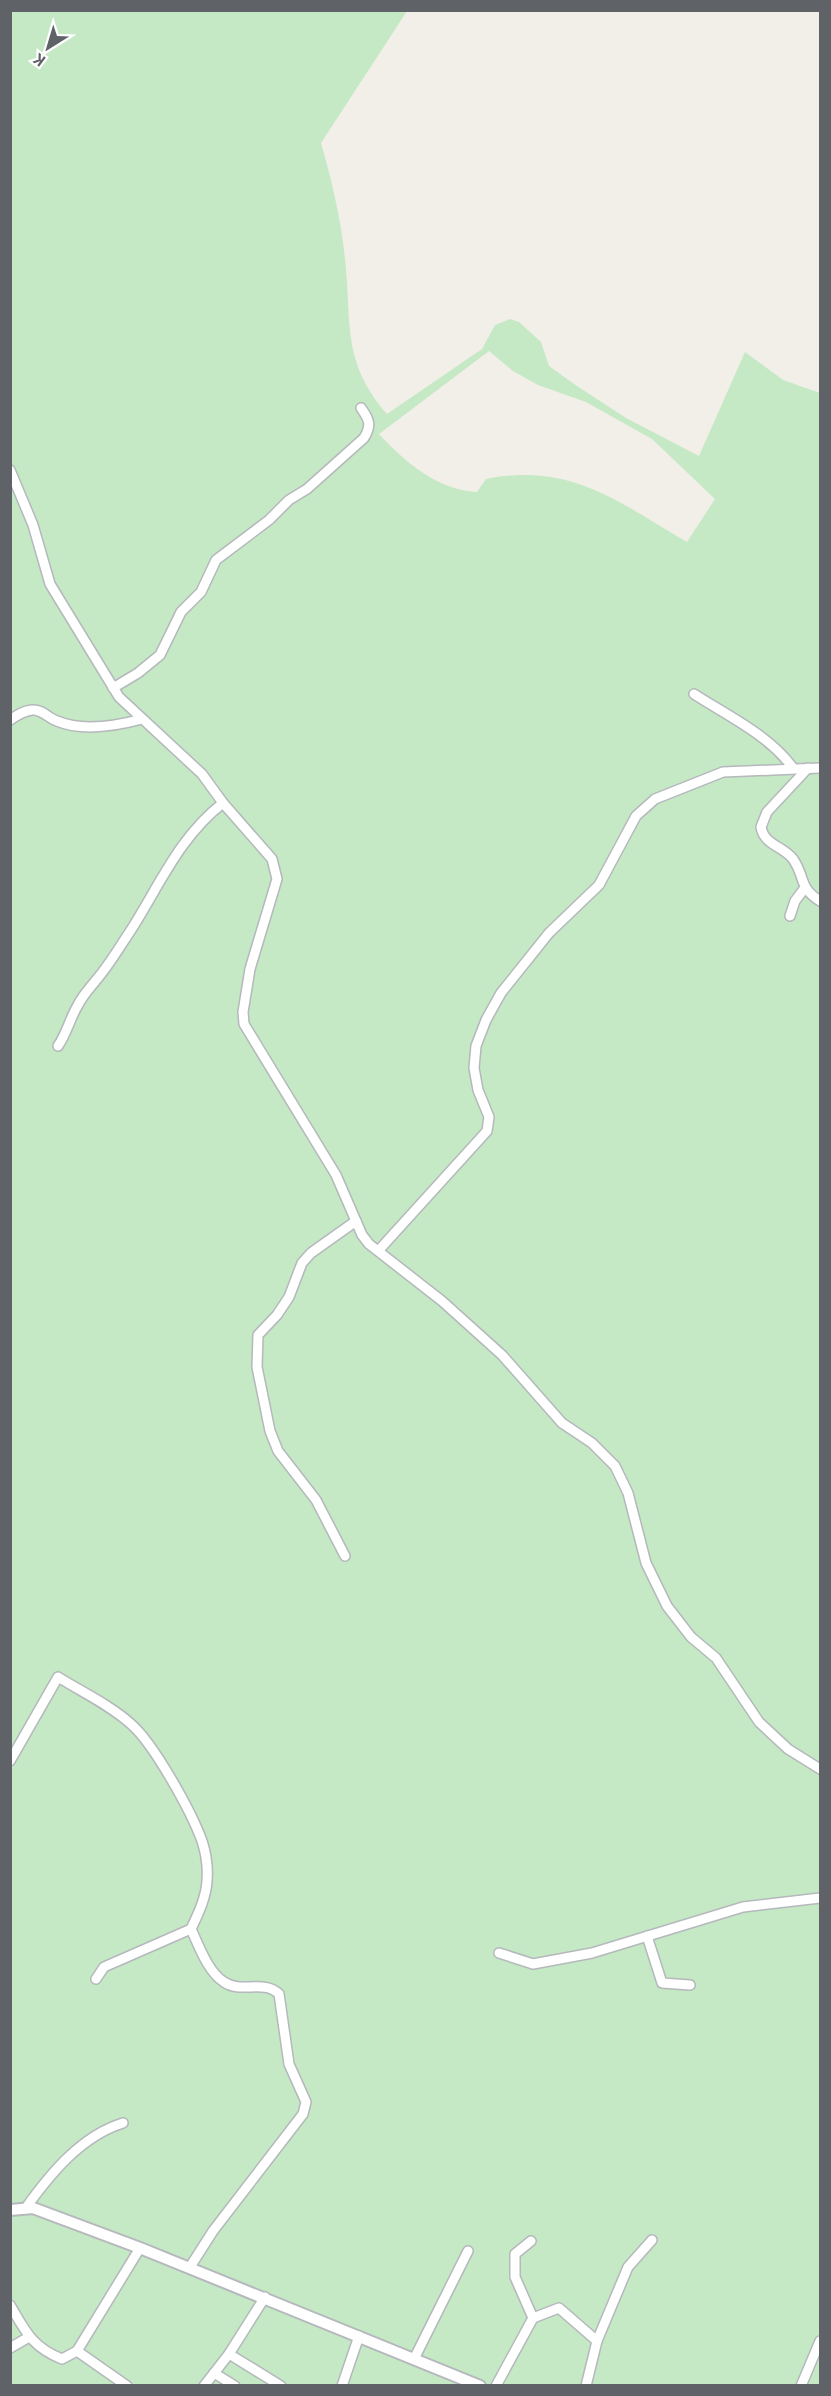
<svg xmlns="http://www.w3.org/2000/svg" width="831" height="2396" font-family="'PT Sans',sans-serif">
<style>
.green{fill:#c5e8c5;fill-rule:evenodd}
.lines{fill:none;stroke-linecap:round;stroke-linejoin:round}
.minor-casing{stroke:#b5b8bc;stroke-width:12}
.tertiary-casing{stroke:#b5b8bc;stroke-width:14}
.minor{stroke:#fff;stroke-width:9}
.tertiary{stroke:#fff;stroke-width:10}
</style>
<rect width="100%" height="100%" fill="#f1efe8"/>
<path class="green" d="M11 11H407L321 143C332 181 341 220 345 259 352 322 341 361 387 414L482 349 495 325 510 319 519 322 541 342 549 366 574 384 626 418 699 456 745 352 783 380 820 393V2385L11 2386ZM489 351 513 371 538 385 586 402 652 439 715 499 687 542C618 502 571 462 486 479L477 492C437 490 405 462 379 434Z"/>
<g class="lines">
<g class="minor-casing">
<g id="minor">
<polyline points="10,470 33,525 50,584 119,697 202,774 223,803 272,859 277,879 250,969 243,1012 244,1024 336,1175 362,1235 369,1244 442,1301 502,1355 562,1423 592,1443 615,1466 628,1493 646,1563 667,1606 691,1637 716,1658 759,1722 788,1749 820,1769"/>
<path d="M113 688 138 673 160 655 181 612 201 592 216 560 269 520 289 500 307 489 364 438C372 425 369 419 361 408"/>
<path d="M694 694C728 716 769 735 793 768"/>
<path d="M10 720C17 715 23 711 32 710 42 709 48 718 57 721 83 732 116 726 142 719"/>
<path d="M808 768 767 812 761 827C764 845 783 846 793 859 806 878 798 887 820 901"/>
<polyline points="790,916 795,901 804,889"/>
<path d="M58 1046C67 1033 70 1018 78 1005 83 995 90 988 97 979 109 965 119 948 129 933 159 887 178 838 223 803"/>
<polyline points="379,1250 487,1131 489,1117 478,1090 474,1068 476,1046 486,1020 501,993 549,933 599,885 636,816 655,799 723,772 820,768"/>
<polyline points="345,1556 316,1500 278,1451 270,1431 257,1367 258,1335 277,1315 289,1297 302,1263 311,1253 356,1221"/>
<path d="M10 1761 58 1677C82 1692 110 1705 131 1724 154 1744 191 1811 202 1841 206 1853 208 1868 207 1881 206 1898 198 1914 191 1929L104 1967 96 1979"/>
<polyline points="647,1936 662,1983 690,1985"/>
<polyline points="499,1953 533,1964 592,1953 743,1907 820,1898"/>
<path d="M25 2209C50 2174 81 2136 123 2123"/>
<polyline points="531,2241 515,2254 515,2277 533,2318"/>
<path d="M190 2267 213 2231 303 2114 306 2102 289 2064 279 1994C264 1979 241 1994 224 1982 208 1972 199 1946 191 1929"/>
<path d="M10 2305C26 2332 32 2347 62 2359L77 2351"/>
<polyline points="10,2348 29,2337"/>
<polyline points="229,2354 281,2386"/>
<polyline points="414,2359 468,2251"/>
<polyline points="214,2373 235,2386"/>
<polyline points="127,2386 77,2351 140,2248"/>
<polyline points="204,2386 229,2354 265,2297"/>
<polyline points="342,2386 359,2336"/>
<polyline points="496,2386 533,2318 559,2308 597,2341"/>
<polyline points="586,2386 597,2341 628,2267 652,2240"/>
<polyline points="801,2386 820,2341"/>
</g>
</g>
<g class="tertiary-casing">
<polyline id="tertiary" points="10,2210 33,2208 140,2248 480,2386"/>
</g>
<use href="#minor" class="minor"/>
<use href="#tertiary" class="tertiary"/>
</g>
<rect width="831" height="2396" fill="none" stroke="#5f6368" stroke-width="24"/>
<g transform="translate(48 48) rotate(217)" stroke="#ffffff" stroke-width="4.5" paint-order="stroke">
<path d="M0-4.5L10 22L0 15L-10 22Z" fill="#5f6368"/>
<text y="-9" font-size="16" font-weight="bold" text-anchor="middle" fill="#5f6368">K</text>
</g>
</svg>
